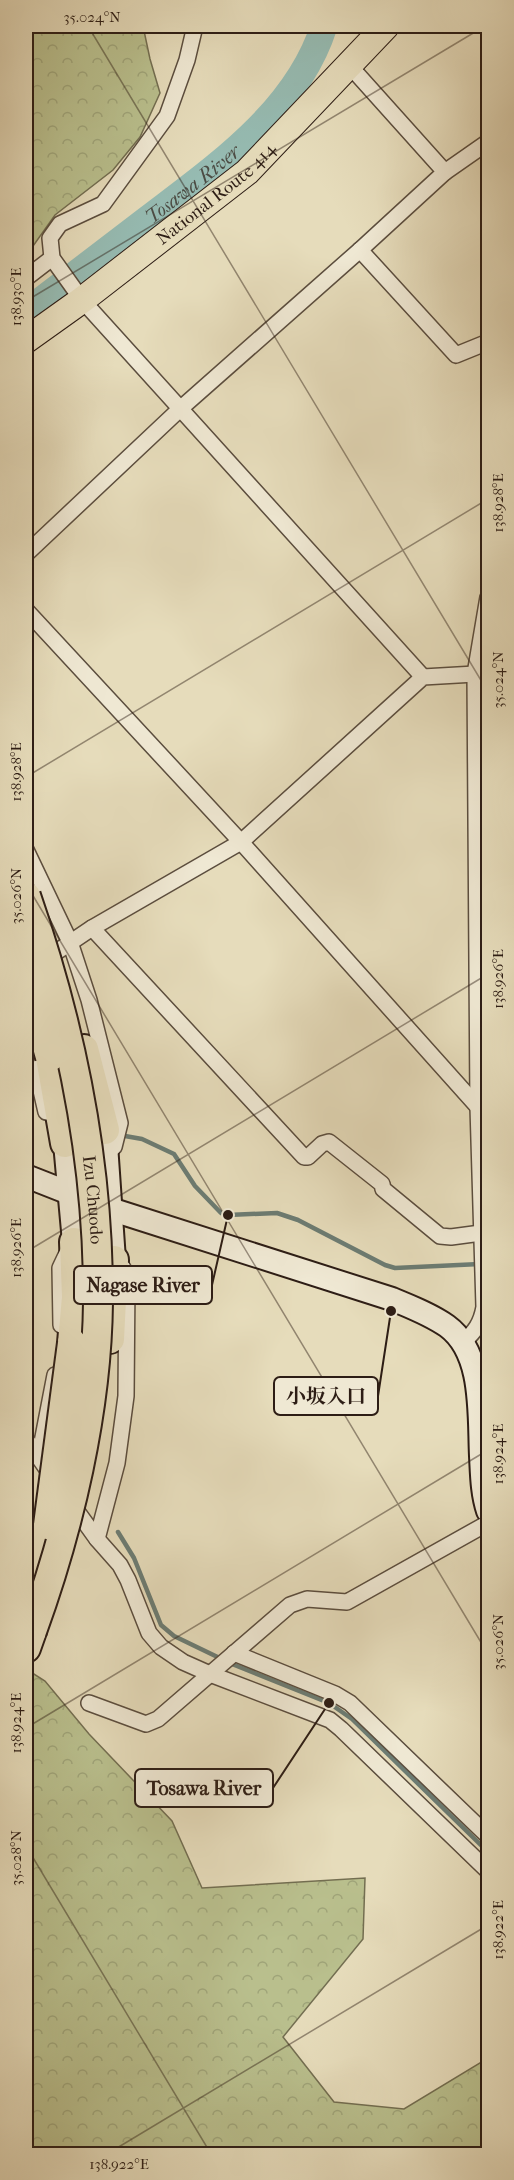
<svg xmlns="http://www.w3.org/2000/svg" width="514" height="2180" font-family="'IM FELL French Canon','Noto Serif JP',serif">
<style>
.forest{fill:url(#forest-crowns);stroke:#736e51;stroke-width:1.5}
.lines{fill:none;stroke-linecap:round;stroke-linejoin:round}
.stream{stroke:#6c7c73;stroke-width:4.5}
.river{stroke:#96bbb2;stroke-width:27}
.minor-casing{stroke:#5b4d3e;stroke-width:18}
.secondary-casing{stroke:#2d1d15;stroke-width:26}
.trunk-casing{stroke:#2d1d15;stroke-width:28}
.motorway-casing{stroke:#2d1d15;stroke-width:32}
.minor{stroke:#efe8d3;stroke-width:15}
.secondary{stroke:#efe8d3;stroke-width:22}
.trunk{stroke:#e6dcbb;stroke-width:26}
.motorway{stroke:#e6dcbb;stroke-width:28}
.motorway-bridge-casing{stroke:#2d1d15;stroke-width:32;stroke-linecap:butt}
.motorway-bridge{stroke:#e6dcbb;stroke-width:28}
.ticks{fill:none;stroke:#2d1d15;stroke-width:1.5;stroke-opacity:0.45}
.labels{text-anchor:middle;stroke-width:5;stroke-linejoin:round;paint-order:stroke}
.street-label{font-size:18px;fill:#2d1d15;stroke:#efe8d3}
.water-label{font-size:20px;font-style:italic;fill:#4c4c44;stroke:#efe8d3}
.leader{fill:none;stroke:#2d1d15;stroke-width:2}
.callout-dot{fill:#2d1d15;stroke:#efe8d3;stroke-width:2}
.callout{fill:#efe8d3;stroke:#2d1d15;stroke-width:2}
.callout-label{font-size:20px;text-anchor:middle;font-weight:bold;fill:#2d1d15}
.neatline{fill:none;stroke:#2d1d15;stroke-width:2}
.ticks-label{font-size:15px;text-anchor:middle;fill:#2d1d15}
</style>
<defs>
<pattern id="forest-crowns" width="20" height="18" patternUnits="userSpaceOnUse" patternTransform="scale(1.5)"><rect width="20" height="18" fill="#b9bf8d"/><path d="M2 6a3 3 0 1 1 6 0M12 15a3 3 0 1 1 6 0" fill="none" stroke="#9fa479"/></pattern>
</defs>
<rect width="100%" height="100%" fill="#e6dcbb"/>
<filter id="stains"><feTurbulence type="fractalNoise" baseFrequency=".00333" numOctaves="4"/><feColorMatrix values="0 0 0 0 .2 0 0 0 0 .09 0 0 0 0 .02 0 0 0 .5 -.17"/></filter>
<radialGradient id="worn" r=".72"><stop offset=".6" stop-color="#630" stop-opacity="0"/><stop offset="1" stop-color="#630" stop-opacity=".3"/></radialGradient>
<g class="forest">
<polygon points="26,26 143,26 150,59 160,93 140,137 113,170 55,215 26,256"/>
<polygon points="26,1669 45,1681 89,1734 172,1821 202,1888 365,1878 363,1939 283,2037 334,2102 404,2109 488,2058 488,2154 26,2154"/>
</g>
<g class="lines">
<g class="stream">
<polyline points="26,1092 36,1086"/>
<polyline points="120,1133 125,1136 142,1139 174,1154 195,1186 221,1213 228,1215 277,1213 298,1220 385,1265 395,1268 480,1264"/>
<polyline points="118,1532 134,1558 161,1625 174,1636 232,1664 329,1703 352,1719 488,1852"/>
</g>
<path class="river" id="s1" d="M26 312C67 281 108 249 149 218 217 166 297 111 324 26"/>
<g class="minor-casing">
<g id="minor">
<polyline points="195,26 187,60 167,116 103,204 60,224 50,238 52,258 82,300 423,677"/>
<polyline points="445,172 488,142"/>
<polyline points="360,250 456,355 488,342"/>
<polyline points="26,278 52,258"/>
<polyline points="26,554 180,409 360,250 445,172 349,65"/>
<polyline points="26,610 241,842 478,1107"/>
<polyline points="475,674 423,677 241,842 92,928 304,1157 308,1157 322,1144 329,1142 382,1184 383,1189 440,1236 451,1237 481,1233"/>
<polyline points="26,850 70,942 89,1000 120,1123 114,1147"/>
<polyline points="43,961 92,928"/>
<polyline points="26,1025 46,1112"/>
<polyline points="61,1325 60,1268 69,1249"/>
<path d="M463 1343C475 1331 481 1324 484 1307L478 1107 475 674 488 597"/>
<polyline points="26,1439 53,1478"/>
<polyline points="39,1458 55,1375"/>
<polyline points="71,1503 97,1539 120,1565 128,1580 149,1633 161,1647 183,1662 210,1674 330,1720 341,1729 488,1871"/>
<polyline points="97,1539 117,1463 126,1396 127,1280 123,1268 117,1262"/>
<polyline points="234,1653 335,1694 350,1703 488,1836"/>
<polyline points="89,1703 146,1724 158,1719 290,1605 307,1599 347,1602 488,1523"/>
</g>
</g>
<g class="secondary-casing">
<g id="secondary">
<polyline points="105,1130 114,1260"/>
<polyline points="65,1143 74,1242"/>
<path d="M26 1176 110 1209 392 1299C411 1307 430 1314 447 1326 484 1353 479 1414 481 1456 482 1474 482 1493 488 1511"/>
</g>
</g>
<g class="trunk-casing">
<g id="trunk">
<path id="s2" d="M26 340 82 300 247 172 386 26"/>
</g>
</g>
<g class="motorway-casing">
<g id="motorway">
<polyline points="84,1049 105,1130"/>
<polyline points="50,1057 65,1143"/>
<polyline points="110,1339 114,1260"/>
<polyline points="72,1343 76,1297 74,1242"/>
<polyline points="26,1648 32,1631"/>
</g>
</g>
<use href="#minor" class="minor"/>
<use href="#secondary" class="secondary"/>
<use href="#trunk" class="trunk"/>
<use href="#motorway" class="motorway"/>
<g class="motorway-bridge-casing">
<g id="motorway-bridge">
<path id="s3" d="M26 896C71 1026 99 1164 98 1302 97 1411 69 1529 32 1631"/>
<polyline points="26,971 50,1057"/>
<polyline points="48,1525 72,1343"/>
</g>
</g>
<use href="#motorway-bridge" class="motorway-bridge"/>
</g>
<path class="ticks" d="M88 26 488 692M26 301 485 26M26 777 488 499M26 884 488 1654M26 1252 488 974M26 1728 488 1450M26 1846 211 2154M107 2154 488 1925"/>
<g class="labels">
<g class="street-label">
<text dy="6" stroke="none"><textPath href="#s2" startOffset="240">National Route 414</textPath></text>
<text dy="6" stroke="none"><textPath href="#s3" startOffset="312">Izu Chuodo</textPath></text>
</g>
<g class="water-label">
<text dy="7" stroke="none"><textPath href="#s1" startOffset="210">Tosawa River</textPath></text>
</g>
</g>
<path class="leader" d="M228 1215L212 1285M391 1311L378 1396M329 1703L273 1788"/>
<g class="callout-dot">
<circle cx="228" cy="1215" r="6"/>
<circle cx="391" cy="1311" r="6"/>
<circle cx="329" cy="1703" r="6"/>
</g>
<g class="callout">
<rect x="74" y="1266" width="138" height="38" rx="6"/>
<rect x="274" y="1377" width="104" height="38" rx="6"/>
<rect x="135" y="1769" width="138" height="38" rx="6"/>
</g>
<g class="callout-label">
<text x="143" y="1292">Nagase River</text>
<text x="326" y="1403">小坂入口</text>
<text x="204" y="1795">Tosawa River</text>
</g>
<rect width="514" height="2180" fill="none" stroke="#e6dcbb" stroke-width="66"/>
<rect x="33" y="33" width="448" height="2114" class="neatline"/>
<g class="ticks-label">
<text x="92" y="22">35.024°N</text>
<text transform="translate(16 297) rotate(-90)" y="5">138.930°E</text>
<text transform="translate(498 503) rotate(-90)" y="5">138.928°E</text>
<text transform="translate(498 680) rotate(-90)" y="5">35.024°N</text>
<text transform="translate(16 772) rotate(-90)" y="5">138.928°E</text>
<text transform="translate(16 896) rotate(-90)" y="5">35.026°N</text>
<text transform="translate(498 979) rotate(-90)" y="5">138.926°E</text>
<text transform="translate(16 1248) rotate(-90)" y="5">138.926°E</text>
<text transform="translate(498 1454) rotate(-90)" y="5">138.924°E</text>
<text transform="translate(498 1642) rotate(-90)" y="5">35.026°N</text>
<text transform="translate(16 1723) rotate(-90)" y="5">138.924°E</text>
<text transform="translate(16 1858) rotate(-90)" y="5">35.028°N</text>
<text transform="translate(498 1930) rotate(-90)" y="5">138.922°E</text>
<text x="119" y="2169">138.922°E</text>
</g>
<rect width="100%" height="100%" filter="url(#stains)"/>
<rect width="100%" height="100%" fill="url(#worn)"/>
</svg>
